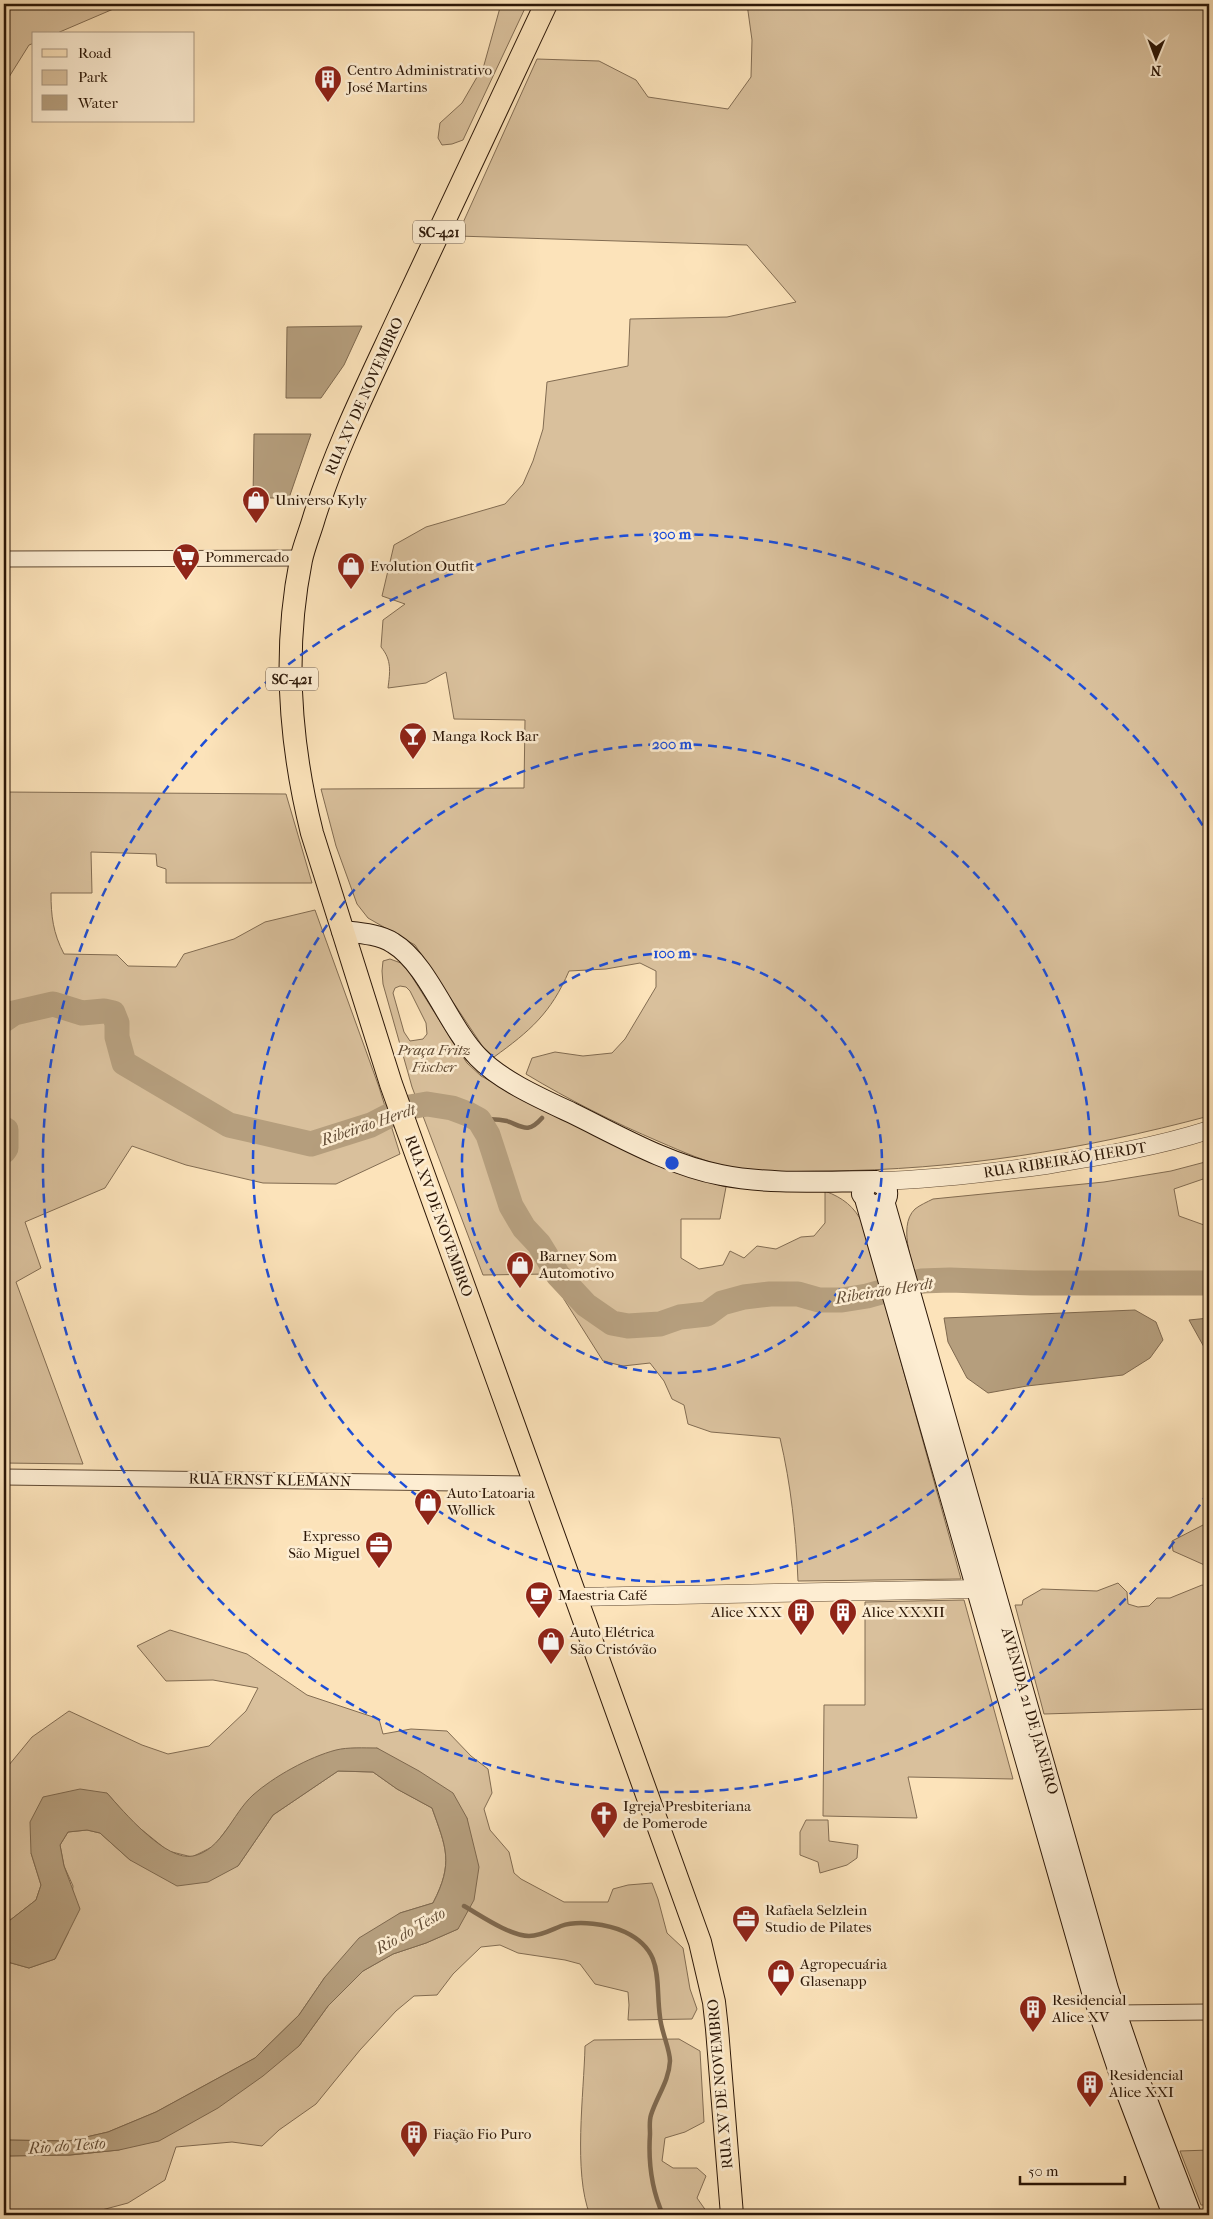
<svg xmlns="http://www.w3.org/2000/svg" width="1213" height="2219" font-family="'IM FELL French Canon',serif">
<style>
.green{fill:#d9c09c;stroke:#826c52;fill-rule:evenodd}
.water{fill:#b59e7d;stroke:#7e684e}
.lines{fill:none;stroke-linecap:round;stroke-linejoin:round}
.stream{stroke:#7e684e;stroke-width:4.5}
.river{stroke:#b59e7d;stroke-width:25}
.minor-casing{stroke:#604a34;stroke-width:17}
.tertiary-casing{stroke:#604a34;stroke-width:19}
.secondary-casing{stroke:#2c1707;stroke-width:22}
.primary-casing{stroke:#2c1707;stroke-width:24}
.minor{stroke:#fdedd2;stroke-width:15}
.tertiary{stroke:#fdedd2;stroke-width:18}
.secondary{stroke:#fdedd2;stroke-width:20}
.primary{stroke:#fce3ba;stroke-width:22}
.ring{fill:none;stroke:#1d4ed8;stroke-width:2.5;stroke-dasharray:9 6}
.labels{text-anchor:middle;stroke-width:5;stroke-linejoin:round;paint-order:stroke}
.shield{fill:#fdedd2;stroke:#6b5744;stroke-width:1}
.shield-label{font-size:14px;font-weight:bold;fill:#2c1707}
.poi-label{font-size:15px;fill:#2c1707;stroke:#fdedd2;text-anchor:start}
.street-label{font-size:15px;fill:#2c1707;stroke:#fdedd2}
.park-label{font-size:15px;font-style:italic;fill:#604a34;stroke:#fdedd2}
.water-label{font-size:16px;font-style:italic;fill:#634d36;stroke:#fdedd2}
.centre{fill:#1d4ed8;stroke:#fdedd2;stroke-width:2.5}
.ring-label{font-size:15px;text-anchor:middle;font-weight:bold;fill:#1d4ed8;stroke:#fdedd2;stroke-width:5;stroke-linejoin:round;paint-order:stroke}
</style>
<rect width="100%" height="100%" fill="#fce3ba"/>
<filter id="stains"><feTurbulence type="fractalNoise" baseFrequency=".004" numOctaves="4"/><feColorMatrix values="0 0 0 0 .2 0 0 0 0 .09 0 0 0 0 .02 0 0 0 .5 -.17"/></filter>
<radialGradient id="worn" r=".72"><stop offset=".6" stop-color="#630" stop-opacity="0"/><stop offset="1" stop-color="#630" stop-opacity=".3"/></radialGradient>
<g class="green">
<polygon points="11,4 125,4 55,34 34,34 34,43 29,45 4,85 4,7"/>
<polygon points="501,4 527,4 463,140 452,144 442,145 438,138 440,123 462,103 484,65"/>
<path d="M747 4H1209V1116C1082 1150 957 1170 825 1171 799 1171 756 1174 731 1168 706 1162 683 1152 660 1142 613 1122 569 1100 526 1074L532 1058 555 1052 583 1056 612 1053 625 1039 656 987V971L640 963 606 969 569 971C551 1013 530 1031 494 1057L483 1047 415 945 368 918 357 904 336 846 321 789 524 788 525 720 454 719 446 672 426 683 388 688C390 672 392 660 381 647L383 620 405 604 382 596 394 545 426 527 505 504 523 484 533 461 543 429 547 382 628 366 630 319 727 317 796 302 747 245 457 236 537 59 599 61 636 80 648 97 728 109 751 77 752 40Z"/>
<path d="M4 792 286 794 312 883H166V869L157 866 156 854 91 852 92 893H51C51 916 53 933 64 954L117 955 128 966 176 967 184 954 234 939 265 922 315 910 379 1087 400 1154 336 1184 263 1183 186 1165 132 1146 105 1188 25 1222 41 1268 16 1282 83 1464 4 1463Z"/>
<path d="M390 959 401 963 409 972 453 1042 467 1063 481 1076 546 1111 689 1176 726 1187 720 1219H681V1258L699 1269 723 1265 730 1251 744 1258 757 1246 776 1249 801 1237 814 1236 825 1223V1191C843 1198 854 1206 863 1224L961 1579 798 1581C796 1532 791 1485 780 1438L711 1432 688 1424 684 1405 672 1399 664 1381 650 1363 623 1366 603 1361 548 1274 483 1275 412 1087 383 984 382 971 383 961ZM400 986 406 987 410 991 426 1023 427 1034 423 1039 410 1041 404 1032 393 993 395 988Z"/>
<path d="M1209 1161V1177L1174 1189 1179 1216 1204 1225 1209 1224V1281H1177L1143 1290 1050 1292 1004 1285 921 1293C915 1271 896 1227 915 1209 920 1205 927 1202 933 1199L1104 1182 1171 1171Z"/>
<polygon points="1205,1524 1209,1525 1209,1567 1173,1551 1172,1541"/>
<polygon points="1118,1583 1127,1592 1128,1604 1138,1607 1149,1606 1157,1598 1170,1598 1202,1585 1209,1587 1209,1709 1044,1714 1015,1605 1022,1605 1023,1600 1042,1589 1097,1591"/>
<polygon points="964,1600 1013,1779 908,1777 917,1818 823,1816 824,1705 865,1705 865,1602"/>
<polygon points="170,1630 247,1654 307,1695 379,1719 383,1734 411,1729 447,1731 471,1756 488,1769 492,1793 484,1809 490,1830 509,1852 514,1873 521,1879 564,1902 608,1902 613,1889 628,1885 652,1883 658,1899 667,1933 683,1948 690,1989 697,2009 692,2019 628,2020 629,2005 628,1992 595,1984 580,1964 565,1960 518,1953 500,1945 481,1947 453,1974 437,1995 414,1996 396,2011 360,2050 316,2104 279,2130 262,2146 232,2142 176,2147 165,2180 128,2203 83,2215 4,2215 4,2156 70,2155 119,2150 299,2046 328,2006 363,1971 393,1954 426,1943 458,1929 467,1818 377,1748 253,1795 214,1846 192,1857 168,1851 131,1821 107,1793 31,1853 41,1885 36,1900 9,1921 4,1921 4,1771 32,1737 69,1711 142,1745 168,1754 209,1746 246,1711 258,1688 213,1680 166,1681 137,1646"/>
<path d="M338 1771 373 1772 397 1789 432 1808C446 1848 454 1862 433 1903L400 1913 325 1977 299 2015 255 2058 156 2112 108 2132 69 2141 4 2140V1961L29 1968 55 1959 68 1933 73 1886 64 1866 60 1845 68 1832 87 1830 100 1833 130 1860 238 1866 273 1815Z"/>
<polygon points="806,1820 828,1820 829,1841 858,1845 857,1858 847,1865 820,1873 818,1862 800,1855 800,1832"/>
<path d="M679 2039 700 2051 704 2122 685 2132 665 2138 662 2161 673 2168H697L706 2176 697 2198 709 2215H590C573 2173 584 2093 585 2046L594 2040Z"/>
<polygon points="1209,2150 1209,2205 1201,2205 1180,2151"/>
</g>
<g class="water">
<polygon points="362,326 344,365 321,398 286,398 287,327"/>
<polygon points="254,434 311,434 289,498 253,498"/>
<polygon points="1135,1310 1156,1322 1163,1340 1150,1358 1123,1375 1027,1386 988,1393 967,1378 948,1342 944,1318"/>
<polygon points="1209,1318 1209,1356 1189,1320"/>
<path d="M377 1748 419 1771 453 1793 467 1818 479 1867 474 1900 458 1929 426 1943 393 1954 363 1971 328 2006 299 2046 263 2076 218 2108 159 2141 119 2150 70 2155 4 2156V2140L69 2141 108 2132 156 2112 255 2058 299 2015 325 1977 359 1938 400 1913 433 1903C454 1863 446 1847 432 1808L397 1789 373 1772 338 1771 273 1815 238 1866 208 1882 177 1886 130 1860 100 1833 87 1830 68 1832 60 1845 64 1866 80 1909 55 1959 29 1968 4 1961V1921H9L36 1900 41 1885 31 1853 30 1822 43 1797 80 1789 107 1793C123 1811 166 1862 193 1856 222 1850 232 1814 253 1795 273 1777 309 1757 336 1750 348 1747 364 1748 377 1748Z"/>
</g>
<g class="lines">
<g class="stream">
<path d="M479 1120C488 1119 498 1119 507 1121 523 1127 528 1134 542 1118"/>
<path d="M464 1906C480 1915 510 1936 529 1936 541 1936 551 1930 561 1926 578 1920 608 1924 625 1932 665 1951 655 1981 660 2017 661 2031 670 2049 670 2061 669 2081 657 2096 651 2115 649 2121 650 2128 650 2134 648 2163 651 2188 663 2215"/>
</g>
<g class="river">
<polyline points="4,1020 14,1013 53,1004 82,1013 104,1011 113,1013 117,1023 117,1037 124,1063 229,1125 311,1144 371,1125 404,1108 427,1104 452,1108 468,1114 479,1120 488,1135 511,1206 524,1228 539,1244 558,1275 586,1305 612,1323 628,1326 660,1324 680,1317 707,1314 722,1303 744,1297 770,1294 798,1294 819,1300 842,1300 867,1296 921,1281 950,1280 1033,1283 1209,1283"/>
<polyline points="4,1129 6,1130 6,1148 4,1151"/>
</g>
<g class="minor-casing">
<g id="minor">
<polyline points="4,559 302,558"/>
<polyline points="4,1477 536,1484"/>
<polyline points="1116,2013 1209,2012"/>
</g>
</g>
<g class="tertiary-casing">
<g id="tertiary">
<path d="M876 1181C933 1180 989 1173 1046 1165 1101 1156 1156 1147 1209 1130"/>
<polyline points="576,1597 977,1589"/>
</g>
</g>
<g class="secondary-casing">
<g id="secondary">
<path d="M342 931C359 933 379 934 393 943 428 964 448 1026 478 1057 501 1081 542 1099 572 1113 619 1136 669 1165 721 1175 771 1185 825 1181 876 1181L886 1187C890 1199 882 1208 869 1204L862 1194 868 1183 876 1181"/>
<polyline points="884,1201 1108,1989 1137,2074 1191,2215"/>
<polyline points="866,1202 1092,1992 1121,2078 1173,2215"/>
</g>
</g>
<g class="primary-casing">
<path id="primary" d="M546 4C497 109 447 213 399 317 368 384 336 448 314 518 310 532 304 546 301 560 283 650 290 745 312 833L391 1084 700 1942 714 2002 717 2029 732 2215"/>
</g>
<use href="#minor" class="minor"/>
<use href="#tertiary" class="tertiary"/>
<use href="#secondary" class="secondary"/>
<use href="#primary" class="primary"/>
</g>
<g class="ring">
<circle cx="672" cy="1163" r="210"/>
<circle cx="672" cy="1163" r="419"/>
<path d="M1208 1492A629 629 0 1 1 1208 834"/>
</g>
<defs>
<g id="building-pin" transform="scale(1.4375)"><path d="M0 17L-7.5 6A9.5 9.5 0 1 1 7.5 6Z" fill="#8f2418" stroke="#fdedd2"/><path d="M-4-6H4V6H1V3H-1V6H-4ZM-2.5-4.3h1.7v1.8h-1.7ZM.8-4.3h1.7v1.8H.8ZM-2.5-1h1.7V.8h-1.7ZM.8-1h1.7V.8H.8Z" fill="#fff"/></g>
<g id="shop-pin" transform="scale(1.4375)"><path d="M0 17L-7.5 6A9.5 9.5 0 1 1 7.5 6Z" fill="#8f2418" stroke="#fdedd2"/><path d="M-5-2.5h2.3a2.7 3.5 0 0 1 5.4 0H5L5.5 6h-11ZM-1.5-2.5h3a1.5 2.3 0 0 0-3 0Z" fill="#fff"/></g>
<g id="supermarket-pin" transform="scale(1.4375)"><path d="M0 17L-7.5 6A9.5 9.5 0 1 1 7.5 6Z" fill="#8f2418" stroke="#fdedd2"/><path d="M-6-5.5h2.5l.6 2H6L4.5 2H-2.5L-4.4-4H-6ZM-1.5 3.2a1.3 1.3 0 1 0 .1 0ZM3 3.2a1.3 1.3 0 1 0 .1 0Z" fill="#fff"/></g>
<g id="bar-pin" transform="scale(1.4375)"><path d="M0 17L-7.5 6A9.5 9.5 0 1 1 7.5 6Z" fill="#8f2418" stroke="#fdedd2"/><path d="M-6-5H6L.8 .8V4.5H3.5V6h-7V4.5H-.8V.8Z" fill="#fff"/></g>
<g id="office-pin" transform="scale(1.4375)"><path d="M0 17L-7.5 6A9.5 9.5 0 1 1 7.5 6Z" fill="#8f2418" stroke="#fdedd2"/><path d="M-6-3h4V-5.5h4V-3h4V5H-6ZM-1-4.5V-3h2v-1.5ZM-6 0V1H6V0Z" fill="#fff"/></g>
<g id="cafe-pin" transform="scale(1.4375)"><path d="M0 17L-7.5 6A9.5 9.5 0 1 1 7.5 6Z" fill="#8f2418" stroke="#fdedd2"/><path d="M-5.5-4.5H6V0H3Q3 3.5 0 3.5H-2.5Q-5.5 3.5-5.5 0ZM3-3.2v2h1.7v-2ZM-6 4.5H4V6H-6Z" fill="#fff"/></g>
<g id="church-pin" transform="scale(1.4375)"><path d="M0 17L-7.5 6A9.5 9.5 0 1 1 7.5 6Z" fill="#8f2418" stroke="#fdedd2"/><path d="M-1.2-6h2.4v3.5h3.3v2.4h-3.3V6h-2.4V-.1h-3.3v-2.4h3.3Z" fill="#fff"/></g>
</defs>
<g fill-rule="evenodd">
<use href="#building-pin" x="328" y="79"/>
<use href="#shop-pin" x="256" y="500"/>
<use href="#supermarket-pin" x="186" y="557"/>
<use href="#shop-pin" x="351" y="566"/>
<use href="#bar-pin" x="413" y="736"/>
<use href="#shop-pin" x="520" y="1265"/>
<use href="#shop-pin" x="428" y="1502"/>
<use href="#office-pin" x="379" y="1545"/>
<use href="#cafe-pin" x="539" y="1595"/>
<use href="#building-pin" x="801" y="1612"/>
<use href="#building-pin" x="843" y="1612"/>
<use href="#shop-pin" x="551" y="1641"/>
<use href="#church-pin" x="604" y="1815"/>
<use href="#office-pin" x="746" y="1919"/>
<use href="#shop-pin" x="781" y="1973"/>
<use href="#building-pin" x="1033" y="2009"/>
<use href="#building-pin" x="1090" y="2084"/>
<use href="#building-pin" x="414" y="2134"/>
</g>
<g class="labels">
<g class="shield">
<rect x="413" y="220.5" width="52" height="23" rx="4"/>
<rect x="266" y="667.5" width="52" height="23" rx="4"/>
</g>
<g class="shield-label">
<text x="439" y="237">SC-421</text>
<text x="292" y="684">SC-421</text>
</g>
<g class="poi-label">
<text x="347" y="75">Centro Administrativo<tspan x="347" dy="17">José Martins</tspan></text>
<text x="275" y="505">Universo Kyly</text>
<text x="205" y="562">Pommercado</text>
<text x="370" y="571">Evolution Outfit</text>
<text x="432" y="741">Manga Rock Bar</text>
<text x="539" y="1261">Barney Som<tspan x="539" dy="17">Automotivo</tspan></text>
<text x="447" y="1498">Auto Latoaria<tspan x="447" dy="17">Wollick</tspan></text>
<text x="360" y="1541" text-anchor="end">Expresso<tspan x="360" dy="17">São Miguel</tspan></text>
<text x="558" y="1600">Maestria Café</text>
<text x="782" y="1617" text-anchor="end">Alice XXX</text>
<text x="862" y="1617">Alice XXXII</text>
<text x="570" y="1637">Auto Elétrica<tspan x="570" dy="17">São Cristóvão</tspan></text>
<text x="623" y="1811">Igreja Presbiteriana<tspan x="623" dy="17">de Pomerode</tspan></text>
<text x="765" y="1915">Rafaela Selzlein<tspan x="765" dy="17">Studio de Pilates</tspan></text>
<text x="800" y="1969">Agropecuária<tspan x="800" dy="17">Glasenapp</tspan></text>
<text x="1052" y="2005">Residencial<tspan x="1052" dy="17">Alice XV</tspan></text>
<text x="1109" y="2080">Residencial<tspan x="1109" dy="17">Alice XXI</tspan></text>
<text x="433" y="2139">Fiação Fio Puro</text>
</g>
<g class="street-label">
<text transform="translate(364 396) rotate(-66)" y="5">RUA XV DE NOVEMBRO</text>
<text transform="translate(1065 1160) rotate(-9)" y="5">RUA RIBEIRÃO HERDT</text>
<text transform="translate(439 1216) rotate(70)" y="5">RUA XV DE NOVEMBRO</text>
<text transform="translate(270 1480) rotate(1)" y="5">RUA ERNST KLEMANN</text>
<text transform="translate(1030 1711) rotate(74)" y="5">AVENIDA 21 DE JANEIRO</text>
<text transform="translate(720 2084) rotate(-95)" y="5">RUA XV DE NOVEMBRO</text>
</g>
<g class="park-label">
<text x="434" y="1055">Praça Fritz<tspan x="434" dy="17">Fischer</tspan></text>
</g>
<g class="water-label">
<text transform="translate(368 1124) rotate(-19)" y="6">Ribeirão Herdt</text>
<text transform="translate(884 1290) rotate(-9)" y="6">Ribeirão Herdt</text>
<text transform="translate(410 1930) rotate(-30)" y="6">Rio do Testo</text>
<text transform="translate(67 2145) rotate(-4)" y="6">Rio do Testo</text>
</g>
</g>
<circle cx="672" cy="1163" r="8" class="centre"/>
<g class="ring-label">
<text x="672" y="539">300 m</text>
<text x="672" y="749">200 m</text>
<text x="672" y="958">100 m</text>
</g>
<rect width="1213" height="2219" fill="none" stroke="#fce3ba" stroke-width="20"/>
<rect x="5" y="5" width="1203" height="2209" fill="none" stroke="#2c1707" stroke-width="2.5"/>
<rect x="10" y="10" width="1193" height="2199" fill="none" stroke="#2c1707"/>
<rect x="32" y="32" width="162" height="90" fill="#fdedd2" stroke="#a99781"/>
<rect x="42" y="49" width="25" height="8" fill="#fce3ba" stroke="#a99781"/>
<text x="78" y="58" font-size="15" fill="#2c1707">Road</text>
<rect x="42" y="70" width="25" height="15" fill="#d9c09c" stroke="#a99781"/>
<text x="78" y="82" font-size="15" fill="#2c1707">Park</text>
<rect x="42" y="95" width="25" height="15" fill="#b59e7d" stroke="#a99781"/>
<text x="78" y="108" font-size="15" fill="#2c1707">Water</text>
<g transform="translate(1156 58) rotate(181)" stroke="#fdedd2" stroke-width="4" paint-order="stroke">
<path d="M0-4L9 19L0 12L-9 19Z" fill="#2c1707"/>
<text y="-8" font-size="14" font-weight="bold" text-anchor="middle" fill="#2c1707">N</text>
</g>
<path d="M1020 2176v8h105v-8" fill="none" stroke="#2c1707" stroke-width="2.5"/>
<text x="1028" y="2176" font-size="15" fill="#2c1707" stroke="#fdedd2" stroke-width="4" paint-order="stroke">50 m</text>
<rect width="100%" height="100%" filter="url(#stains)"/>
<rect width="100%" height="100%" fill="url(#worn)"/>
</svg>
